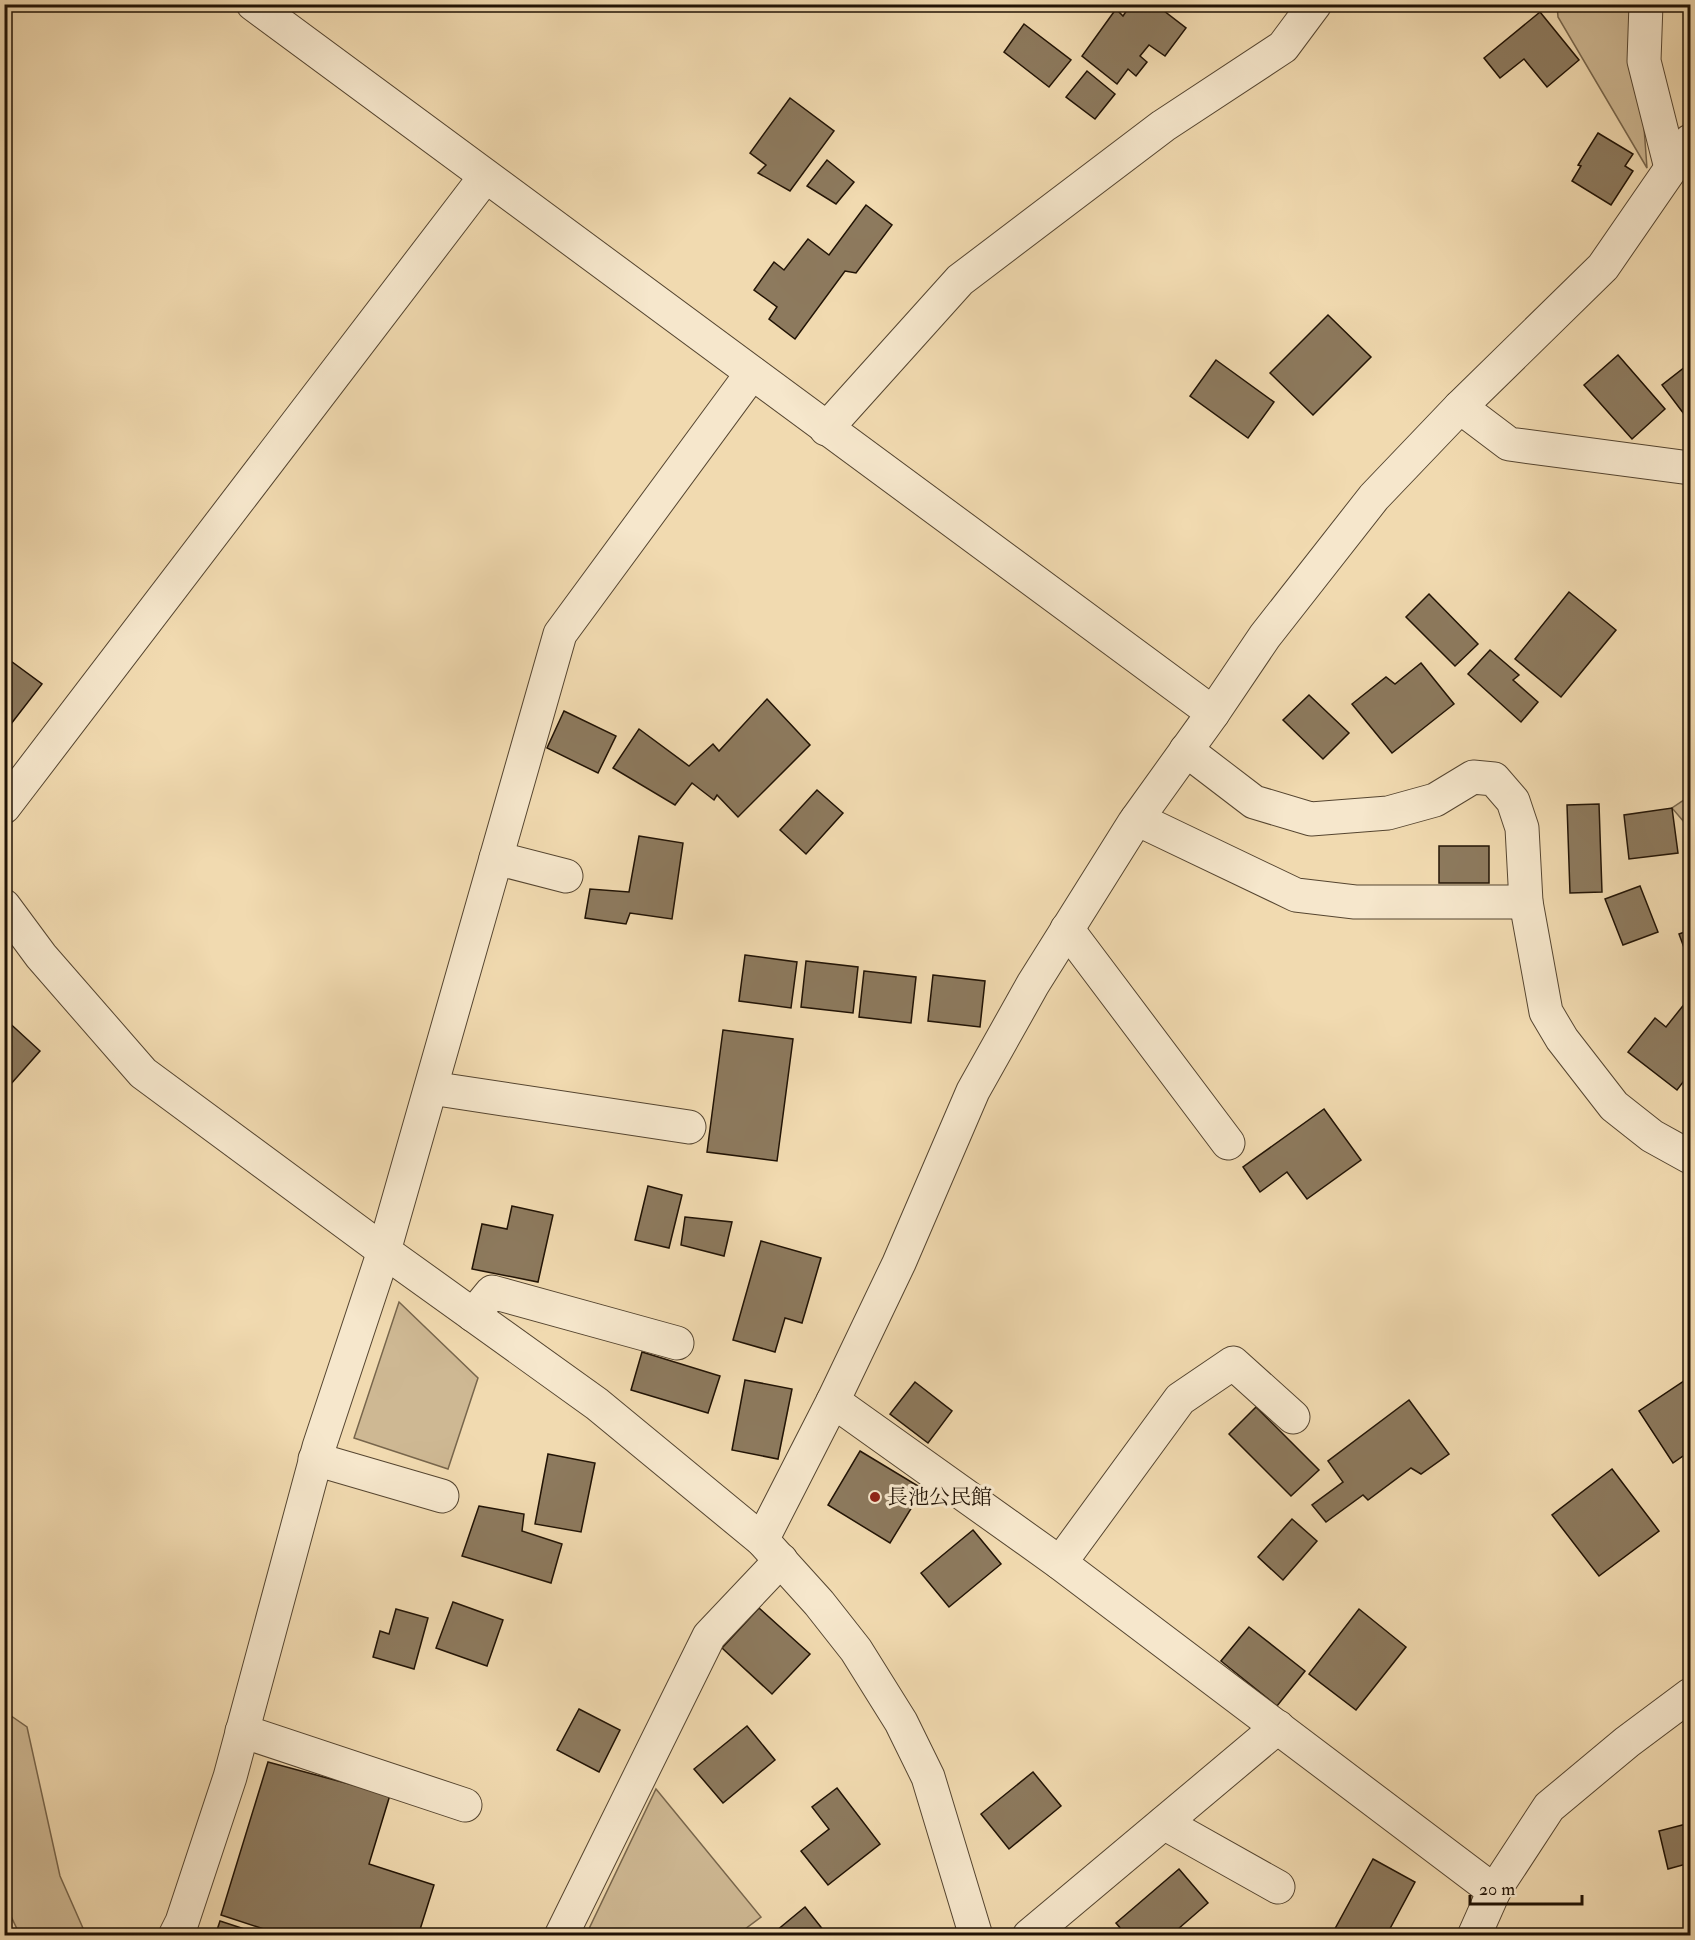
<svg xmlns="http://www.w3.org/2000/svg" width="1695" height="1940" font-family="'IM FELL Double Pica','Noto Serif JP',serif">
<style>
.green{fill:#ceb893;stroke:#78664c;stroke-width:1.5}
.building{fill:#8d7a5e;stroke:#211305;stroke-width:1.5}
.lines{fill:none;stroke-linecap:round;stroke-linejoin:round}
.minor-casing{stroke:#554530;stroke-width:35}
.minor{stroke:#f6e7cc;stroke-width:33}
.poi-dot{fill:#8f2418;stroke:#f6e7cc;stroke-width:2}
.labels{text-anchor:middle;stroke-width:6;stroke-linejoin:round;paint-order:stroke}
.poi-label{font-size:21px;fill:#211305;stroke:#f6e7cc;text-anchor:start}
</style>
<rect width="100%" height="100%" fill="#f1dab0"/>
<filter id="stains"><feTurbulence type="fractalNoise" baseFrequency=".00333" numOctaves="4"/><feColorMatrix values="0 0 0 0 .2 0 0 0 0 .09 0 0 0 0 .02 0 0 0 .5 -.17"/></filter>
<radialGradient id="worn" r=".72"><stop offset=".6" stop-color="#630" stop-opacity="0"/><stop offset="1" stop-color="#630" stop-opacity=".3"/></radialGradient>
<g class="green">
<polygon points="1557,5 1635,5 1647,168 1558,17"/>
<polygon points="1690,796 1690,829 1672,808"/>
<polygon points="399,1302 478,1378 448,1469 354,1438"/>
<polygon points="4,1711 27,1727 60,1876 86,1935 20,1935 5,1904"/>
<polygon points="656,1789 761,1917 737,1935 586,1935"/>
</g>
<g class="building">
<polygon points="1131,4 1155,4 1186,28 1165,56 1149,45 1140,56 1147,62 1136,76 1128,69 1117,84 1082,56 1116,9 1123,16"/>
<polygon points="1540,12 1579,60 1547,87 1524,59 1500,78 1484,58"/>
<polygon points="1024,24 1071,60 1049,87 1004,52"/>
<polygon points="1087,71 1115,94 1095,119 1066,97"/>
<polygon points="790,98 834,131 790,191 758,173 766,165 750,153"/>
<polygon points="1598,133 1633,154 1625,166 1633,171 1611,205 1572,181 1581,166 1578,165"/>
<polygon points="827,160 854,182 836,204 807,186"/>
<polygon points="866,205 892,225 856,273 845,271 795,339 769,319 777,307 754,290 774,262 784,270 808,239 829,255"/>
<polygon points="1328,315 1371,357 1313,415 1270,373"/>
<polygon points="1618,355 1665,409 1632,439 1584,385"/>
<polygon points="1216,360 1274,402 1248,438 1190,396"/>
<polygon points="1690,363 1690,422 1662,385"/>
<polygon points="1569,592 1616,630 1561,697 1515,659"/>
<polygon points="1429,594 1478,644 1455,666 1406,617"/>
<polygon points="1490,650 1519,675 1513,680 1538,702 1521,722 1468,674"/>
<polygon points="4,656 42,684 4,733"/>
<polygon points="1421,663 1454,704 1392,753 1352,704 1386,677 1395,684"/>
<polygon points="1309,695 1349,733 1323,759 1283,720"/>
<polygon points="767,699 810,745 738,817 717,795 714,800 692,783 675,805 613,768 639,729 689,766 713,744 719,751"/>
<polygon points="564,711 616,736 598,773 547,748"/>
<polygon points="817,790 843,813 806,854 780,830"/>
<polygon points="1599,804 1602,892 1570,893 1567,805"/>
<polygon points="1672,808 1678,853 1629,859 1624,815"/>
<polygon points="639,836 683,843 672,919 630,913 626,924 585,918 590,889 629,892"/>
<rect x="1439" y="846" width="50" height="37"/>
<polygon points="1640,886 1658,932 1623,945 1605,899"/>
<polygon points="1690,930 1690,964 1679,934"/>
<polygon points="745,955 797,962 791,1008 739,1001"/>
<polygon points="806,961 858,967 853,1013 801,1007"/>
<polygon points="864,971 916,977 911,1023 859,1017"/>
<polygon points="933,975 985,981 980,1027 928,1021"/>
<polygon points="1690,997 1690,1073 1677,1090 1628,1052 1655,1018 1666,1027"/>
<polygon points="4,1018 40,1051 10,1085 4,1081"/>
<polygon points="723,1030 793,1039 777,1161 707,1152"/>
<polygon points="1324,1109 1361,1160 1307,1199 1287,1172 1260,1192 1243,1167"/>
<polygon points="648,1186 682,1195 669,1248 635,1240"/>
<polygon points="512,1206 553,1215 538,1282 472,1269 482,1224 507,1229"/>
<polygon points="685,1217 732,1222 724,1256 681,1245"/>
<polygon points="761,1241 821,1258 802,1323 785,1318 775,1352 733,1340"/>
<polygon points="642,1352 720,1376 708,1413 631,1390"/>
<polygon points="1690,1377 1690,1451 1673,1463 1639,1411"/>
<polygon points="745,1380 792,1389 778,1459 732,1450"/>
<polygon points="915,1382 952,1411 928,1443 890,1414"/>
<polygon points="1409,1400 1449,1454 1421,1474 1411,1468 1368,1500 1363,1495 1326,1522 1312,1505 1343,1482 1328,1461"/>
<polygon points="1256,1407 1319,1470 1291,1496 1229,1434"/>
<polygon points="860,1451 923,1489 890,1543 828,1505"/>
<polygon points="548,1454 595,1463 581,1532 535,1524"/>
<polygon points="1612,1469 1659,1531 1599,1576 1552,1515"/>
<polygon points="479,1506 524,1514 522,1531 562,1544 551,1583 462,1556"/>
<polygon points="1292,1519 1317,1541 1283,1580 1258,1557"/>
<polygon points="973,1530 1001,1564 949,1607 921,1573"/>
<polygon points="453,1602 503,1620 487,1666 436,1648"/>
<polygon points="759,1608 810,1654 772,1694 722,1648"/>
<polygon points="396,1609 428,1618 414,1669 373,1657 380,1631 389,1634"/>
<polygon points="1359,1609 1406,1647 1356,1710 1309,1674"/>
<polygon points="1249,1627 1305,1671 1277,1706 1221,1661"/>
<polygon points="579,1709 620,1730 599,1772 557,1750"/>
<polygon points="747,1726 775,1760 723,1803 694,1769"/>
<polygon points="268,1762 390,1795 369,1864 434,1885 418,1936 285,1936 221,1915"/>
<polygon points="1033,1772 1061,1806 1009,1849 981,1814"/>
<polygon points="837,1788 880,1844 828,1885 801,1851 829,1829 812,1807"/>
<polygon points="1690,1823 1690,1863 1668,1869 1659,1831"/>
<polygon points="1373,1859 1415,1882 1386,1936 1331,1936"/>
<polygon points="1179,1869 1208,1903 1170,1936 1127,1936 1116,1923"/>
<polygon points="805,1907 828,1936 770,1936"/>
<polygon points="220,1921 266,1936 215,1936"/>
</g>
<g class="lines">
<g class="minor-casing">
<g id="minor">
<polyline points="253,4 1213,713"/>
<polyline points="1646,4 1644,61 1671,168"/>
<polyline points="1460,407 1509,444 1690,468"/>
<polyline points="826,429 960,280 1163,126 1283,47 1315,4"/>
<polyline points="1186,750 1254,802 1311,819 1388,813 1435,800 1473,777 1494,779 1513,801 1522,828 1526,902 1546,1012 1562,1039 1614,1106 1652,1136 1690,1157"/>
<polyline points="4,807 485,177"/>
<polyline points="1137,819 1296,895 1355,902 1526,902"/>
<polyline points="496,858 566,876"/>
<polyline points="4,906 41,956 143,1073 384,1251 597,1404 762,1540 819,1603 856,1650 901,1722 928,1777 976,1936"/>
<polyline points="1067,929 1228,1143"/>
<polyline points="431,1088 689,1127"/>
<polyline points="473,1315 492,1292 677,1343"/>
<polyline points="833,1401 1060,1563 1494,1891"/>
<polyline points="315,1459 442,1496"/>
<polyline points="762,1540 833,1401 899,1263 973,1091 1033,984 1134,823 1213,713 1265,636 1374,497 1460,407 1603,267 1690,141"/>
<polyline points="1060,1563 1180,1399 1233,1363 1293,1417"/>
<polyline points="242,1731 465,1805"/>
<polyline points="1164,1823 1278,1887"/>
<polyline points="175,1936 182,1922 230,1777 319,1447 384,1251 560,634 752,373"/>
<polyline points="561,1936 709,1636 781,1560"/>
<polyline points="1029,1936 1278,1727"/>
<polyline points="1474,1936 1494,1891 1549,1807 1627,1742 1690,1695"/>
</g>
</g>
<use href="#minor" class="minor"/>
</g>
<circle class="poi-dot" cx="875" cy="1497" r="6"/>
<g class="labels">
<g class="poi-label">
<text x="887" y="1504">長池公民館</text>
</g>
</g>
<rect width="1695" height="1940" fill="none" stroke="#f1dab0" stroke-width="24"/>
<rect x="6" y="6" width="1683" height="1928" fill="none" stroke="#211305" stroke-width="3"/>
<rect x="12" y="12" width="1671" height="1916" fill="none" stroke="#211305" stroke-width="1.5"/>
<path d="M1470 1895v9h112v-9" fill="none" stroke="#211305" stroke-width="3"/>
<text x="1479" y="1895" font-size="18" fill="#211305" stroke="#f6e7cc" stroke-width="4.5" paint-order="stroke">20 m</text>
<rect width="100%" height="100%" filter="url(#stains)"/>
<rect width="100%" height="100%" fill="url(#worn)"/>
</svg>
